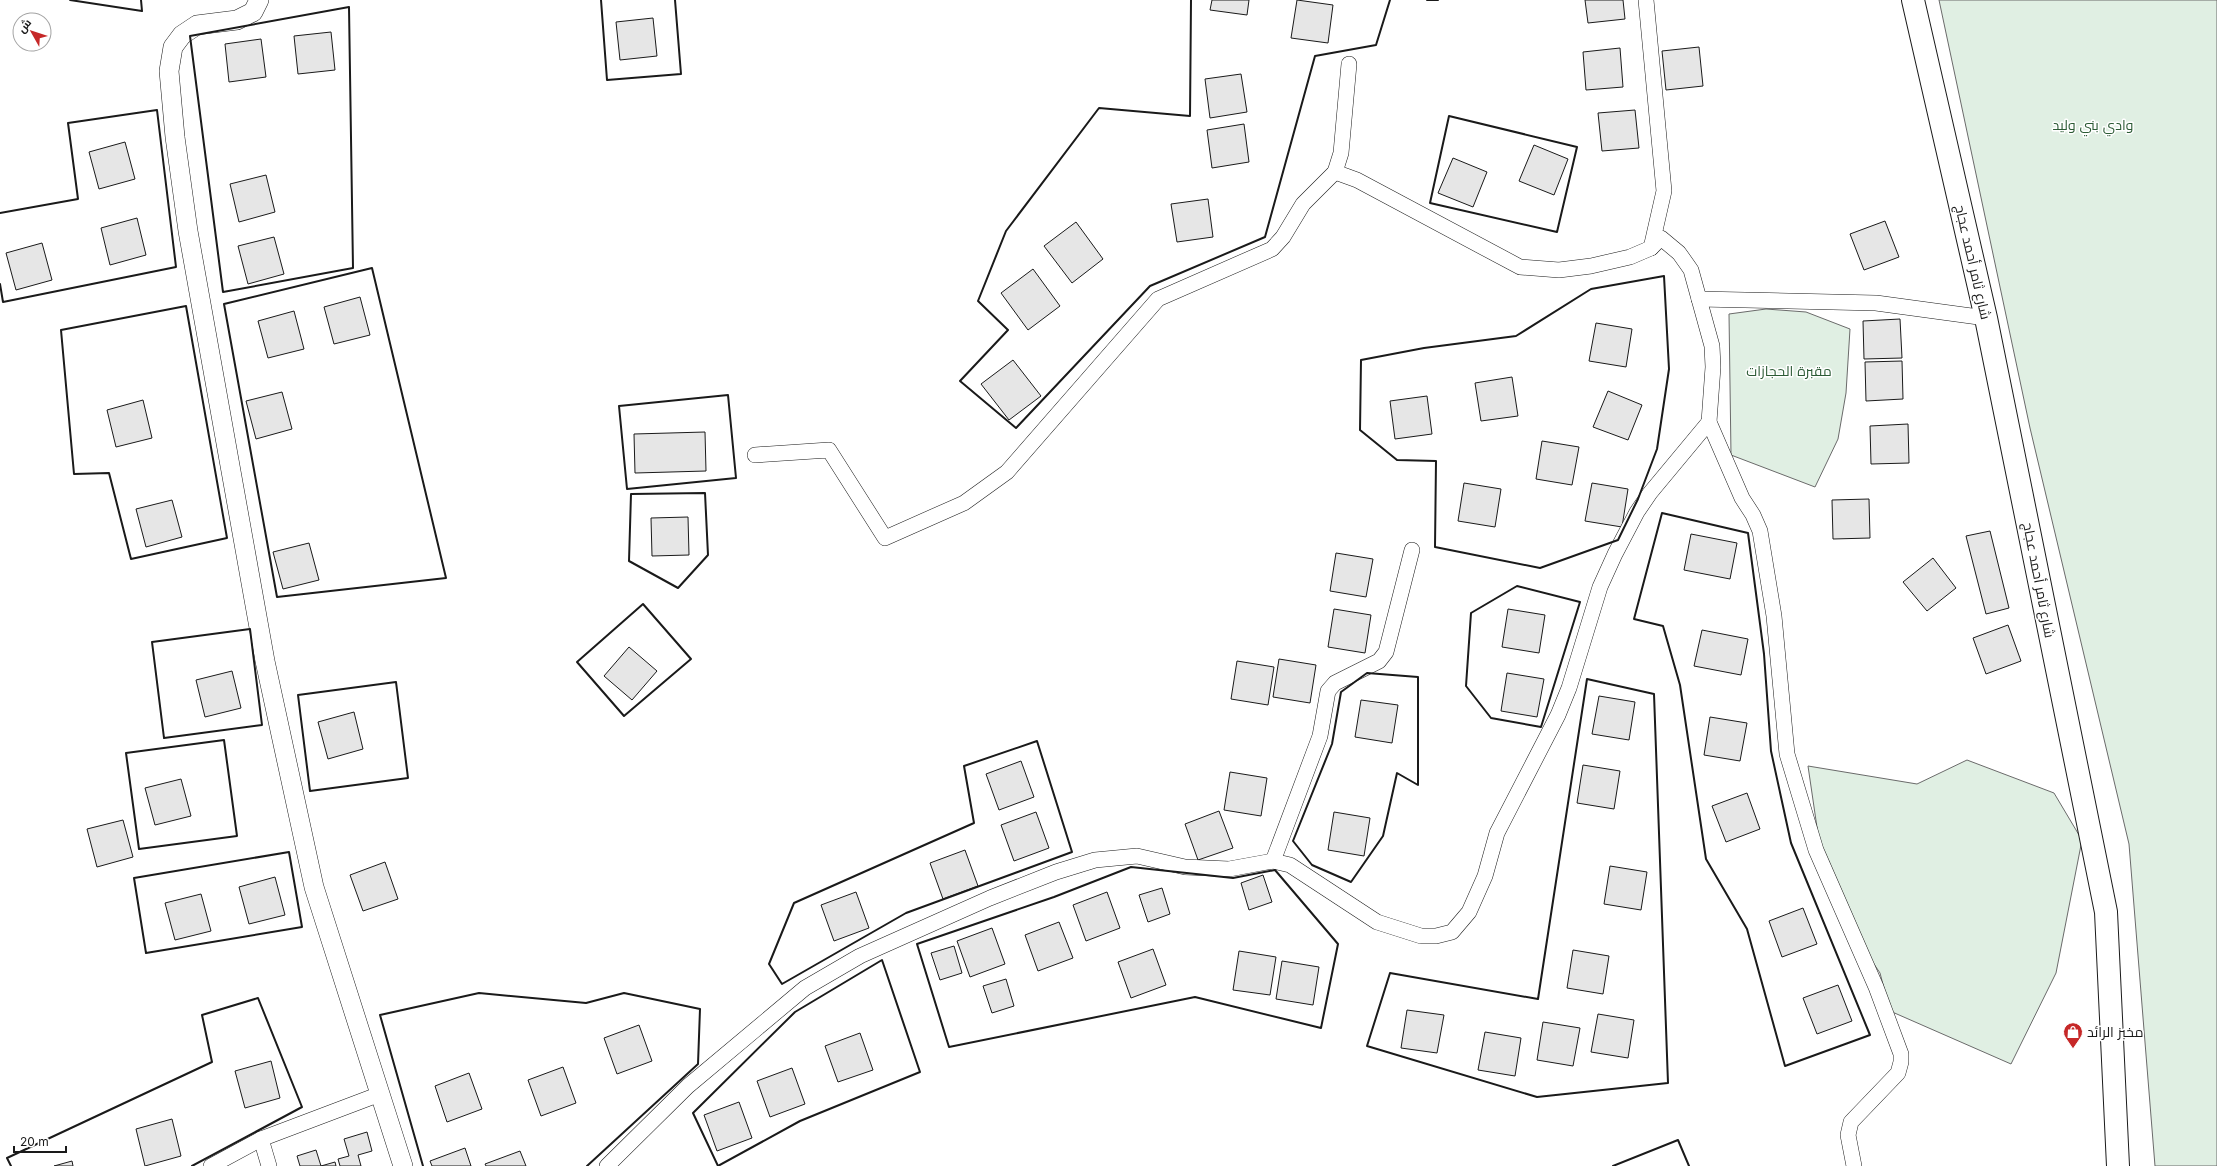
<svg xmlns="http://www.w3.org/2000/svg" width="2217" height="1166" font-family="Inter,Cairo,sans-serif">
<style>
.green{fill:#e0efe3;stroke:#6a6a6a}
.building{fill:#e6e6e6;stroke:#1a1a1a}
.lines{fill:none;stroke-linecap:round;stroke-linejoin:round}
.minor-casing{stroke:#1a1a1a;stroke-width:16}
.tertiary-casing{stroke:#1a1a1a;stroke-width:20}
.primary-casing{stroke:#1a1a1a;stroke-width:24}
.minor{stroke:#fff;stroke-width:15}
.tertiary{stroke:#fff;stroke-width:19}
.primary{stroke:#fff;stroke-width:22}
.wall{stroke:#1a1a1a;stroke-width:2}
.labels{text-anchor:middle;stroke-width:3;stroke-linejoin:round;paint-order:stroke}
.park-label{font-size:14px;fill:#2b5a34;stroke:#fff}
.street-label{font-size:14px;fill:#1a1a1a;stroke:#fff}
.poi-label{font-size:14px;fill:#1a1a1a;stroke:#fff;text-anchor:start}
</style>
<rect width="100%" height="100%" fill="#fff"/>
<g class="green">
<polygon points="1939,0 2217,0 2217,1166 2155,1166 2129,844 2030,428"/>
<polygon points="1766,309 1806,312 1850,329 1846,393 1838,439 1815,487 1731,455 1729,314"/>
<polygon points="1967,760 2054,793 2082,840 2056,973 2011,1064 1890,1011 1880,973 1845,921 1819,841 1808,766 1917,784"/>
</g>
<g class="building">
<polygon points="1212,0 1249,0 1247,15 1210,10"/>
<polygon points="1297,0 1333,5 1328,43 1291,38"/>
<polygon points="1585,0 1623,0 1625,19 1588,23"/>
<polygon points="653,18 657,56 620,60 616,22"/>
<polygon points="331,32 335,70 298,74 294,36"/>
<polygon points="261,39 266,77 229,82 225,44"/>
<polygon points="1699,47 1703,86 1666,90 1662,51"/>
<polygon points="1620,48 1623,87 1586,90 1583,52"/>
<polygon points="1241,74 1247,112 1210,118 1205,79"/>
<polygon points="1635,110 1639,148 1602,151 1598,113"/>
<polygon points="1244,124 1249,162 1212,168 1207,130"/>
<polygon points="125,142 135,179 99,189 89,152"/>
<polygon points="1534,145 1568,159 1554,195 1519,181"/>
<polygon points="1453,158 1487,172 1473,207 1438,193"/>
<polygon points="266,175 275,212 239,222 230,184"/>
<polygon points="1208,199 1213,237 1177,242 1171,204"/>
<polygon points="137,218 146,255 110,265 101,228"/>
<polygon points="1885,221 1899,257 1864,270 1850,234"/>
<polygon points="1076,222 1103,259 1072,283 1044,246"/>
<polygon points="274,237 284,274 248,284 238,246"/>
<polygon points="42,243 52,280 16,290 6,253"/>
<polygon points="1033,269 1060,306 1028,330 1001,293"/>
<polygon points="360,297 370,335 334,344 324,307"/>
<polygon points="294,311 304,349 268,358 258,321"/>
<polygon points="1900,319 1902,358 1864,359 1863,321"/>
<polygon points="1596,323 1632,329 1626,367 1589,361"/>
<polygon points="1013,360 1041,396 1009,420 981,384"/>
<polygon points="1902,361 1903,399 1866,401 1865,362"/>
<polygon points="1512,377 1518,416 1481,421 1475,383"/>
<polygon points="1608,391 1642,405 1628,440 1593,427"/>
<polygon points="282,392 292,429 256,439 246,401"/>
<polygon points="1427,396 1432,434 1395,439 1390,401"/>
<polygon points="143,400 152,438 116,447 107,410"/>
<polygon points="1908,424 1909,463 1871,464 1870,426"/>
<polygon points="705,432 706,471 635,473 634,434"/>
<polygon points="1542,441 1579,447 1572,485 1536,479"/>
<polygon points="1464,483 1501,489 1495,527 1458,521"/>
<polygon points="1592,483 1628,489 1622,527 1585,521"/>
<polygon points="1869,499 1870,538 1833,539 1832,500"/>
<polygon points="172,500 182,537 146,547 136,509"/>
<polygon points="688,517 689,555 652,556 651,518"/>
<polygon points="1990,531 2009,608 1986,614 1966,536"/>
<polygon points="1691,534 1737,543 1730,579 1684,570"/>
<polygon points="309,543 319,580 283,589 273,552"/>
<polygon points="1336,553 1373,559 1366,597 1330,591"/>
<polygon points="1933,558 1956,588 1927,611 1903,582"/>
<polygon points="1334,609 1371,615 1365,653 1328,647"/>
<polygon points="1508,609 1545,615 1539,653 1502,647"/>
<polygon points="2008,625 2021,661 1986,674 1973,638"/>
<polygon points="1702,630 1748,639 1741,675 1694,666"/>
<polygon points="629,647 657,671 632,700 604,676"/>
<polygon points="1279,659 1316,665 1310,703 1273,697"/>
<polygon points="1237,661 1274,667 1268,705 1231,699"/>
<polygon points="232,671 241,708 205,717 196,680"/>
<polygon points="1507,673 1544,679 1537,717 1501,711"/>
<polygon points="1599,696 1635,702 1629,740 1592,734"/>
<polygon points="1361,700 1398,705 1392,743 1355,737"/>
<polygon points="354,712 363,749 328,759 318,722"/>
<polygon points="1710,717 1747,723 1740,761 1704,755"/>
<polygon points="1021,761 1034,797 999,810 986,774"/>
<polygon points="1583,765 1620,771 1614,809 1577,803"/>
<polygon points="1230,772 1267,778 1261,816 1224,810"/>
<polygon points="181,779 191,816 155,825 145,788"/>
<polygon points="1747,793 1760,829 1726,842 1712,806"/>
<polygon points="1219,811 1233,848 1198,860 1185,824"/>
<polygon points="1036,812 1049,848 1014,861 1001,825"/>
<polygon points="1334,812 1370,818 1364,856 1328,850"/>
<polygon points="123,820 133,857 97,867 87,829"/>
<polygon points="965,850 978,886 943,899 930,863"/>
<polygon points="385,862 398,899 363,911 350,875"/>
<polygon points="1610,866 1647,872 1641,910 1604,904"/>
<polygon points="1263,875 1272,902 1249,910 1241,883"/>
<polygon points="275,877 285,915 249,924 239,887"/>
<polygon points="1162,888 1170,914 1148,922 1139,895"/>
<polygon points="856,892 869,928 834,941 821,905"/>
<polygon points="1107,892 1120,928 1086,941 1073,905"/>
<polygon points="201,894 211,931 175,940 165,903"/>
<polygon points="1803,908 1817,944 1782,957 1769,921"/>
<polygon points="1059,922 1073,958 1038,971 1025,935"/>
<polygon points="992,928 1005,964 970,977 957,941"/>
<polygon points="954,946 962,973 940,980 931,953"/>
<polygon points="1153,949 1166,985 1131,998 1118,962"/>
<polygon points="1573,950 1609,956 1603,994 1567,988"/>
<polygon points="1239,951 1276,957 1270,995 1233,990"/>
<polygon points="1282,961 1319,967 1313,1005 1276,999"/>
<polygon points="1006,979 1014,1006 992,1013 983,986"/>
<polygon points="1838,985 1852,1021 1817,1034 1803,998"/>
<polygon points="1407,1010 1444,1015 1437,1053 1401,1048"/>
<polygon points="1598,1014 1634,1020 1628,1058 1591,1052"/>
<polygon points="1543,1022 1580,1028 1573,1066 1537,1060"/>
<polygon points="639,1025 652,1061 617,1074 604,1038"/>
<polygon points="1485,1032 1521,1038 1515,1076 1478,1070"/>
<polygon points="860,1033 873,1070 838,1082 825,1046"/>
<polygon points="271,1061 280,1098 245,1108 235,1071"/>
<polygon points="563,1067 576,1103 541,1116 528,1080"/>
<polygon points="792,1068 805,1104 770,1117 757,1081"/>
<polygon points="469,1073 482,1109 447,1122 435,1086"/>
<polygon points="739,1102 752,1138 717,1151 704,1115"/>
<polygon points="172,1119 181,1156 145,1166 136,1129"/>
<polygon points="367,1132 372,1151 358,1155 361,1166 340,1166 338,1159 349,1156 344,1139"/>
<polygon points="465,1148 471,1166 432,1166 430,1161"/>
<polygon points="316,1150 321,1166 300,1166 297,1156"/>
<polygon points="520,1151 526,1166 486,1166 485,1164"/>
<polygon points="72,1161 73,1166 54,1166"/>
<polygon points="335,1162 336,1166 321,1166"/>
</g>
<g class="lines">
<g class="minor-casing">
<g id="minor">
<polyline points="1646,0 1664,191 1651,248"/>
<polyline points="1349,64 1341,153 1335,172 1357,180 1520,267 1559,270 1591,266 1630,257 1651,248 1661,238 1679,253 1691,270 1712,346 1713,367 1709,422 1742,498 1753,515 1760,531 1774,616 1787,754 1816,850 1876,987 1901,1054 1901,1062 1898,1073 1851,1122 1848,1135 1854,1166"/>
<polyline points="1699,299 1876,303 1986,318"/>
<polyline points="755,455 829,450 885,538 964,503 1007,472 1158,299 1272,249 1283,237 1303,204 1335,172"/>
<polyline points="1273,861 1320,736 1328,691 1335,683 1379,661 1386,652 1412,550"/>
<polyline points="261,1139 269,1166"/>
<polyline points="211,1166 261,1139 380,1094"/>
<polyline points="607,1166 688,1086 805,988 860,956 990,898 1056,872 1095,860 1137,856 1185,867 1229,869 1273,861 1290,865 1377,922 1421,936 1436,936 1452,932 1469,912 1485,876 1497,833 1558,715 1569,688 1600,587 1615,554 1637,512 1650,493 1709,422"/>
</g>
</g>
<g class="tertiary-casing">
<polyline id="tertiary" points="259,0 253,12 237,20 197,25 182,35 173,47 169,71 175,137 188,231 265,661 314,887 403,1166"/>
</g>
<g class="primary-casing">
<polyline id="primary" points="1913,0 1986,318 2106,912 2118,1166"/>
</g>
<use href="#minor" class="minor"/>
<use href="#tertiary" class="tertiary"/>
<use href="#primary" class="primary"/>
<g class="wall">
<polyline points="70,0 142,11 141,0"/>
<polyline points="601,0 607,80 681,74 675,0"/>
<polyline points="1191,0 1190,116 1099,108 1006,231 978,301 1008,330 960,381 1016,428 1150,286 1265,237 1315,56 1376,45 1390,0"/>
<polyline points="1427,0 1438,0"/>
<polygon points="349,7 353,268 223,292 190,36"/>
<polygon points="1449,116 1577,147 1557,232 1430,203"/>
<polyline points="0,213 78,199 68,123 157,110 176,267 3,302 0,284"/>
<polygon points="372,268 446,578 277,597 224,304"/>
<polygon points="1664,276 1669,369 1657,449 1638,499 1618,540 1540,568 1435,547 1436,461 1397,460 1360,430 1361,360 1424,348 1516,336 1591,289"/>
<polygon points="186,306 227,538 131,559 109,473 74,474 61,330"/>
<polygon points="728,395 736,478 627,489 619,406"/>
<polygon points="705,493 708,555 678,588 629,561 631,494"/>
<polygon points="1662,513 1748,533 1764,654 1771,751 1791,843 1870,1035 1785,1066 1747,929 1706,859 1680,685 1663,626 1634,619"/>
<polygon points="1517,586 1580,602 1541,727 1491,718 1466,686 1471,613"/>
<polygon points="643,604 691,659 624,716 577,662"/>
<polygon points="250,629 262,725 164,738 152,642"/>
<polygon points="1367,673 1418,677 1418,785 1397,773 1383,836 1351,882 1312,865 1293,841 1332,744 1341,692"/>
<polygon points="1587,679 1654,694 1668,1083 1537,1097 1367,1046 1390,973 1538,999"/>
<polygon points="396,682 408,778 310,791 298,695"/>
<polygon points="224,740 237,836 139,849 126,753"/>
<polygon points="1037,741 1072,852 906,913 782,984 769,964 794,903 974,823 964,766"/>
<polygon points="289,852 302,927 146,953 134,878"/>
<polygon points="1131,867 1233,878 1275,870 1338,944 1321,1028 1195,997 949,1047 917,944 1054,897"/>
<polyline points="11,1166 7,1158 212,1062 202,1015 258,998 302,1107 192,1166"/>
<polyline points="423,1166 380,1015 479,993 586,1003 624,993 700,1009 698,1064 587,1166"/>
<polyline points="718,1166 693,1113 795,1012 882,960 920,1072 800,1121 718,1166"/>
<polyline points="1613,1166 1678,1140 1689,1166"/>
</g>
</g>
<defs>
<g id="shop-pin" transform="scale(1)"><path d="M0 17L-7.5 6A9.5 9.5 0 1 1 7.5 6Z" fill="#c62828" stroke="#fff"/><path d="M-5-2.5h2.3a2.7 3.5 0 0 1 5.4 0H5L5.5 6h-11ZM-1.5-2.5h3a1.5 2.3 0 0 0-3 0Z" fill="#fff"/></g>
</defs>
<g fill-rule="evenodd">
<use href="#shop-pin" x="2073" y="1032"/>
</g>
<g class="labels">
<g class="park-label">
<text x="2093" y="130">وادي بني وليد</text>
<text x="1789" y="376">مقبرة الحجازات</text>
</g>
<g class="street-label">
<text transform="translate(1973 262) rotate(77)" y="5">شارع ثامر أحمد عجاج</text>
<text transform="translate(2039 580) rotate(79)" y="5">شارع ثامر أحمد عجاج</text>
</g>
<g class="poi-label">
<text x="2087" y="1037">مخبز الرائد</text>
</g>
</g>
<g transform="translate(32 32) rotate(309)"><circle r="19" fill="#ffffff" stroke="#a3a3a3"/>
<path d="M0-3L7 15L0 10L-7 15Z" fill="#c62828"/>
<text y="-6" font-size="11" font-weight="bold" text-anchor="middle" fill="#1a1a1a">ش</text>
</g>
<path d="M14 1146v6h52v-6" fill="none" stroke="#1a1a1a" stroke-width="2"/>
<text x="20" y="1146" font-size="12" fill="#1a1a1a" stroke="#ffffff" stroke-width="3" paint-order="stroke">20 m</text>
</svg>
